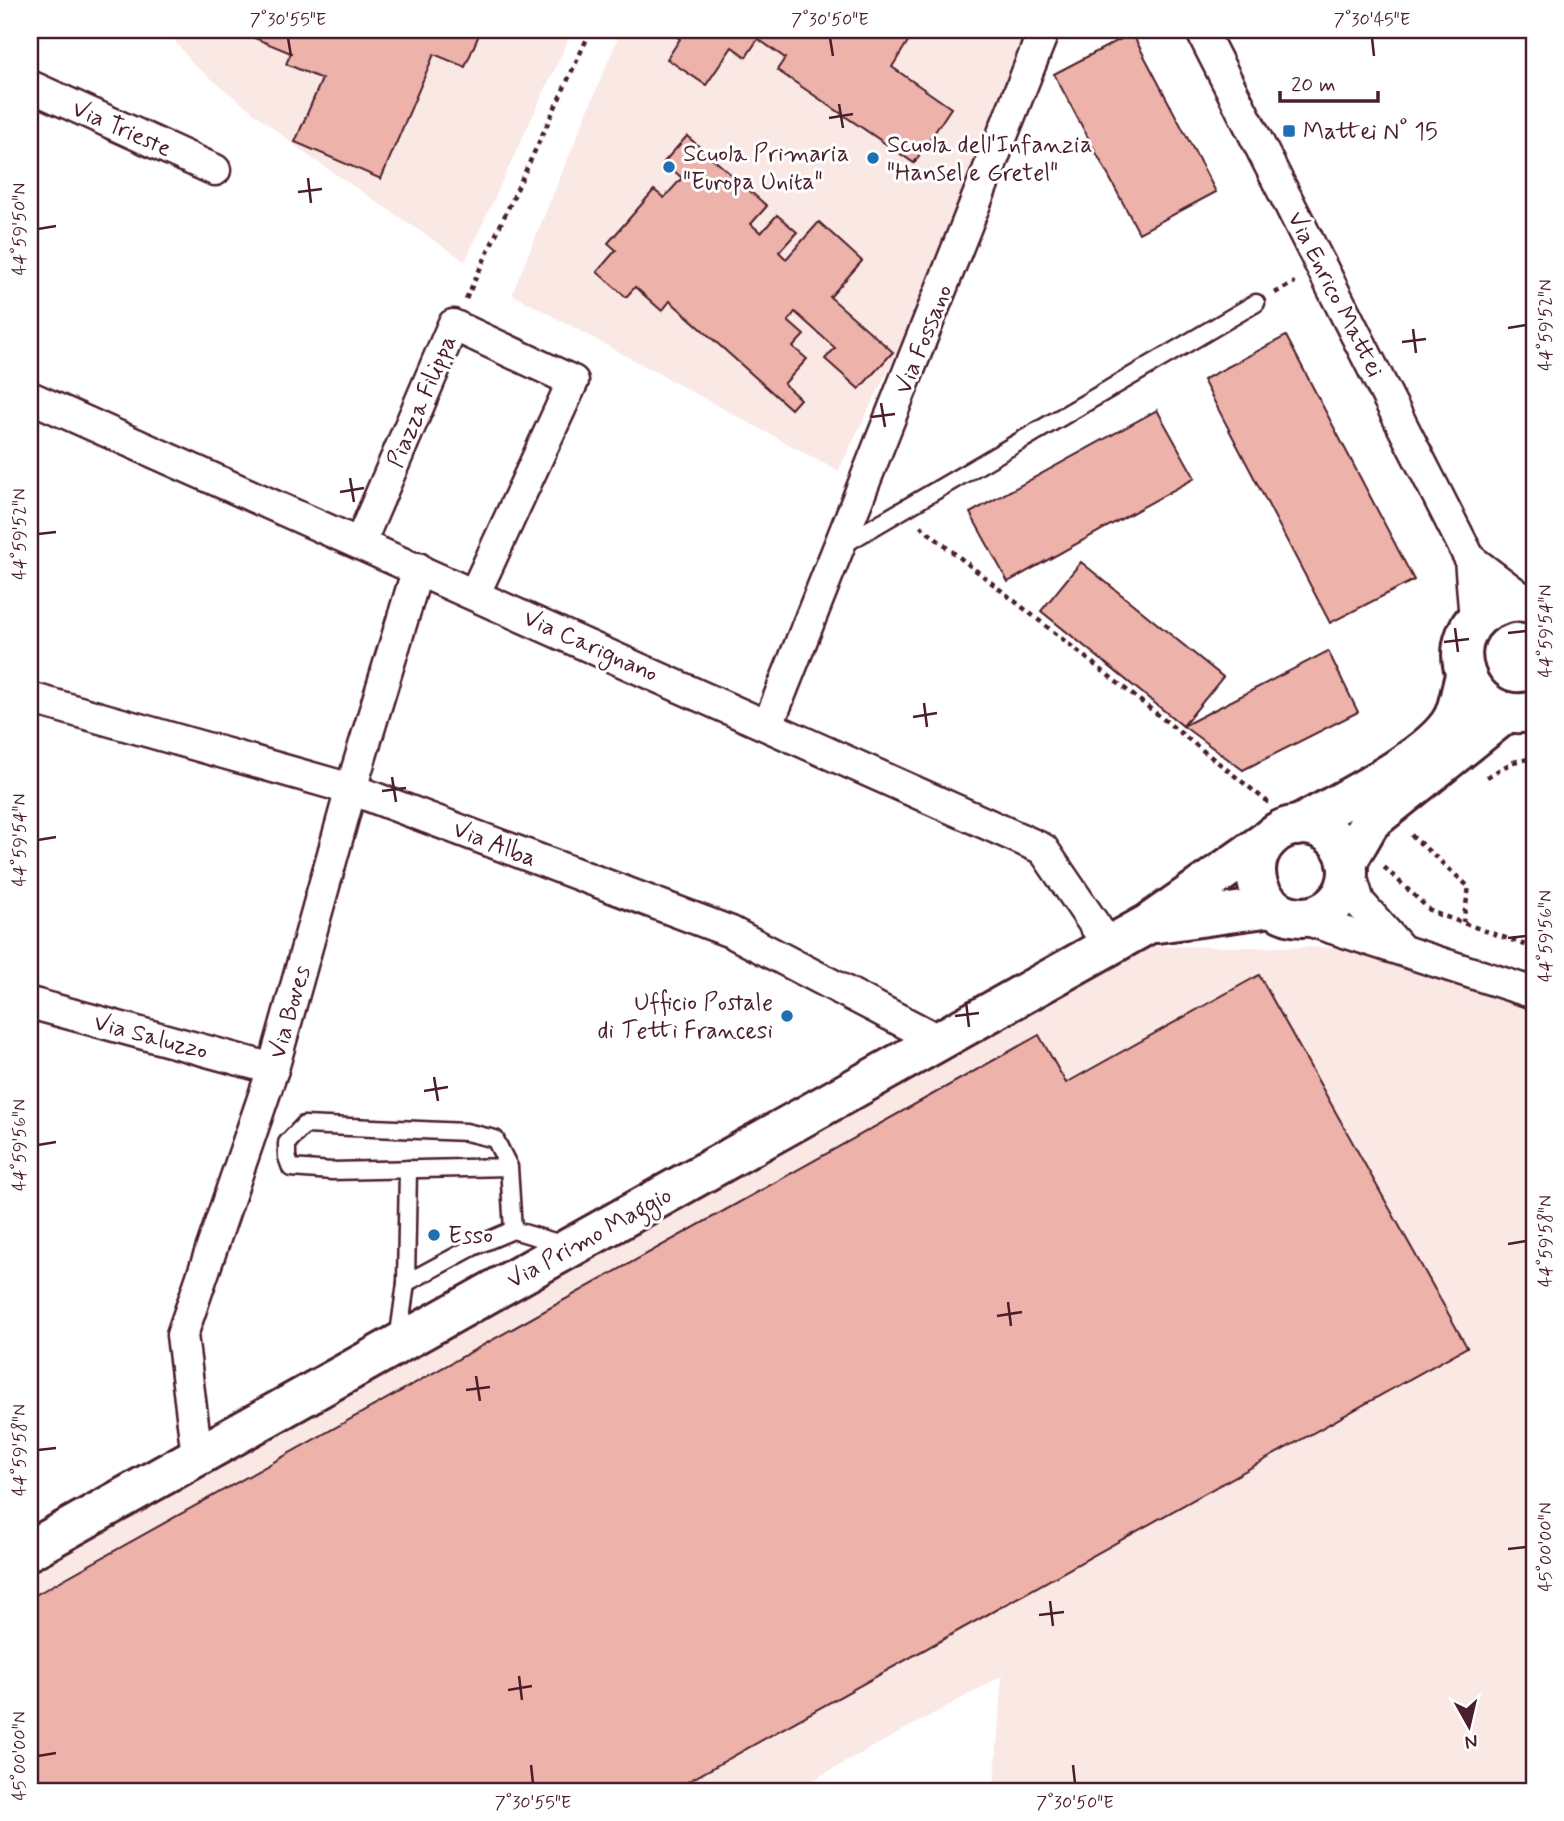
<svg xmlns="http://www.w3.org/2000/svg" width="1564" height="1821" font-family="Mynerve,sans-serif">
<style>
.built{fill:#fae8e5}
.building{fill:#edb2a9;stroke:#4a1f2b;stroke-width:2}
.lines{fill:none;stroke-linecap:round;stroke-linejoin:round}
.lane-casing{stroke:#4a1f2b;stroke-width:21}
.street-casing{stroke:#4a1f2b;stroke-width:35}
.secondary-casing{stroke:#4a1f2b;stroke-width:44}
.path{stroke:#4a1f2b;stroke-width:4.5;stroke-dasharray:5 5;stroke-linecap:butt}
.lane{stroke:#fff;stroke-width:16}
.street{stroke:#fff;stroke-width:30}
.secondary{stroke:#fff;stroke-width:38}
.ticks{fill:none;stroke:#4a1f2b;stroke-width:2.5}
.poi-dot{fill:#1f6fb2;stroke:#fff;stroke-width:2.5}
.labels{text-anchor:middle;stroke-width:6;stroke-linejoin:round;paint-order:stroke}
.street-label{font-size:24px;fill:#4a1f2b;stroke:#fff}
.poi-label{font-size:24px;fill:#4a1f2b;stroke:#fff;text-anchor:start}
.neatline{fill:none;stroke:#4a1f2b;stroke-width:2.5}
.ticks-label{font-size:18px;text-anchor:middle;fill:#4a1f2b}
</style>
<rect width="100%" height="100%" fill="#fff"/>
<filter id="ink" filterUnits="userSpaceOnUse"><feTurbulence type="fractalNoise" baseFrequency=".0143" numOctaves="2"/><feDisplacementMap in="SourceGraphic" scale="14" xChannelSelector="R" yChannelSelector="G"/><feConvolveMatrix kernelMatrix="1 2 1 2 8 2 1 2 1" color-interpolation-filters="sRGB"/></filter>
<g filter="url(#ink)">
<g class="built">
<polygon points="166,30 573,30 465,261 307,155 194,65"/>
<polygon points="621,30 1037,30 940,266 838,471 512,294"/>
<polygon points="1109,946 1399,948 1534,993 1534,1791 994,1791 1002,1676 793,1791 30,1791 30,1550"/>
</g>
<g class="building">
<polygon points="235,30 481,30 465,67 434,54 381,179 295,142 322,79 286,64 291,53"/>
<polygon points="672,30 915,30 892,67 951,108 914,163 777,70 785,58 758,39 746,57 732,47 706,85 667,59 680,39 671,32"/>
<polygon points="1132,33 1216,192 1139,233 1054,74"/>
<polygon points="687,136 767,206 751,224 761,233 777,215 797,232 779,252 786,259 819,222 862,261 830,297 893,352 859,389 825,359 835,348 795,312 788,321 804,335 793,347 807,359 784,384 800,399 791,409 670,301 662,311 635,287 626,297 597,272 616,250 608,243 654,190 664,198 682,178 664,162"/>
<polygon points="1286,336 1414,580 1330,623 1203,380"/>
<polygon points="1157,410 1195,478 1008,582 970,513"/>
<polygon points="1081,562 1223,677 1183,726 1041,611"/>
<polygon points="1328,651 1358,712 1243,770 1183,726"/>
<polygon points="1259,975 1467,1347 671,1791 99,1791 95,1783 79,1791 30,1791 30,1598 1039,1035 1066,1083"/>
</g>
<g class="lines">
<g class="lane-casing">
<g id="lane">
<polyline points="841,546 1256,303"/>
<polyline points="509,1167 495,1139 466,1132 304,1125 287,1143 287,1157 291,1168 332,1171 509,1167 513,1230"/>
<polyline points="406,1283 408,1169"/>
<polyline points="398,1341 406,1283 473,1247 513,1230 565,1245"/>
</g>
</g>
<g class="street-casing">
<g id="street">
<polyline points="1201,30 1470,559 1475,620"/>
<polyline points="30,86 215,170"/>
<polyline points="30,397 1043,849 1109,946"/>
<polyline points="360,543 453,325 573,381 475,593"/>
<polyline points="1470,559 1527,602"/>
<polyline points="30,698 351,789 731,932 940,1041"/>
<polyline points="768,725 1044,30"/>
<polyline points="1347,862 1359,902 1399,947"/>
<polyline points="1298,917 1534,993"/>
<polyline points="30,1003 273,1069"/>
<polyline points="197,1456 182,1335 273,1069 351,789 418,568"/>
</g>
</g>
<g class="secondary-casing">
<g id="secondary">
<path d="M1534 604C1522 600 1509 601 1497 606 1432 630 1466 729 1534 711"/>
<circle cx="1302" cy="871" r="46"/>
<path d="M1297 826C1336 804 1433 757 1453 718 1459 706 1461 689 1465 676"/>
<polyline points="1347,862 1370,822 1507,712"/>
<polyline points="1157,923 1272,907"/>
<polyline points="30,1550 1148,924 1269,839"/>
</g>
</g>
<g class="path">
<polyline points="1275,293 1295,282"/>
<polyline points="466,299 591,30"/>
<polyline points="920,526 1269,803"/>
<polyline points="1487,777 1513,762 1534,758"/>
<polyline points="1411,835 1469,887 1463,922"/>
<polyline points="1384,867 1432,912 1534,948"/>
</g>
<use href="#lane" class="lane"/>
<use href="#street" class="street"/>
<use href="#secondary" class="secondary"/>
</g>
</g>
<path class="ticks" d="M288 38 291 56M830 38 833 56M1372 38 1374 56M839 104 843 128M829 118 853 114M308 178 311 203M298 192 322 189M38 229 56 226M1508 328 1526 325M1413 329 1416 353M1402 342 1426 339M881 403 885 427M871 417 895 414M350 478 354 502M340 492 364 488M38 534 56 532M1455 628 1458 652M1508 633 1526 631M1444 642 1469 639M924 703 927 727M913 717 937 713M392 777 396 802M382 791 406 788M38 840 56 837M1508 938 1526 936M966 1002 969 1027M955 1016 979 1013M434 1077 438 1101M424 1091 448 1087M38 1145 56 1142M1508 1244 1526 1241M1008 1302 1011 1326M997 1316 1022 1312M476 1376 480 1401M466 1390 490 1387M38 1450 56 1448M1508 1549 1526 1547M1050 1601 1053 1626M1039 1615 1064 1612M519 1676 522 1700M508 1690 532 1686M38 1756 56 1753M531 1765 533 1783M1073 1765 1075 1783"/>
<g class="poi-dot">
<rect x="1282" y="124" width="14" height="14" rx="3.5"/>
<circle cx="873" cy="158" r="7"/>
<circle cx="669" cy="167" r="7"/>
<circle cx="787" cy="1016" r="7"/>
<circle cx="434" cy="1235" r="7"/>
</g>
<g class="labels">
<g class="street-label">
<text transform="translate(122 128) rotate(24)" y="8">Via Trieste</text>
<text transform="translate(1336 294) rotate(63)" y="8">Via Enrico Mattei</text>
<text transform="translate(923 339) rotate(-68)" y="8">Via Fossano</text>
<text transform="translate(421 401) rotate(-67)" y="8">Piazza Filippa</text>
<text transform="translate(591 645) rotate(24)" y="8">Via Carignano</text>
<text transform="translate(495 843) rotate(21)" y="8">Via Alba</text>
<text transform="translate(289 1012) rotate(-74)" y="8">Via Boves</text>
<text transform="translate(151 1036) rotate(15)" y="8">Via Saluzzo</text>
<text transform="translate(589 1237) rotate(-29)" y="8">Via Primo Maggio</text>
</g>
<g class="poi-label">
<text x="1303" y="139">Mattei N° 15</text>
<text x="887" y="152">Scuola dell'Infanzia<tspan x="887" dy="28">"Hansel e Gretel"</tspan></text>
<text x="683" y="161">Scuola Primaria<tspan x="683" dy="28">"Europa Unita"</tspan></text>
<text x="773" y="1010" text-anchor="end">Ufficio Postale<tspan x="773" dy="28">di Tetti Francesi</tspan></text>
<text x="448" y="1243">Esso</text>
</g>
</g>
<rect width="1564" height="1821" fill="none" stroke="#fff" stroke-width="77"/>
<g transform="translate(1469 1726) rotate(172)" stroke="#ffffff" stroke-width="5" paint-order="stroke">
<path d="M0-5L12 26L0 18L-12 26Z" fill="#4a1f2b"/>
<text y="-10" font-size="19" font-weight="bold" text-anchor="middle" fill="#4a1f2b">N</text>
</g>
<path d="M1280 91v10h98v-10" fill="none" stroke="#4a1f2b" stroke-width="3.5"/>
<text x="1291" y="91" font-size="21" fill="#4a1f2b" stroke="#ffffff" stroke-width="5" paint-order="stroke">20 m</text>
<rect x="38" y="38" width="1488" height="1745" class="neatline"/>
<g class="ticks-label">
<text x="288" y="25">7°30'55"E</text>
<text x="830" y="25">7°30'50"E</text>
<text x="1372" y="25">7°30'45"E</text>
<text transform="translate(19 229) rotate(-90)" y="6">44°59'50"N</text>
<text transform="translate(1545 325) rotate(-90)" y="6">44°59'52"N</text>
<text transform="translate(19 534) rotate(-90)" y="6">44°59'52"N</text>
<text transform="translate(1545 631) rotate(-90)" y="6">44°59'54"N</text>
<text transform="translate(19 840) rotate(-90)" y="6">44°59'54"N</text>
<text transform="translate(1545 936) rotate(-90)" y="6">44°59'56"N</text>
<text transform="translate(19 1145) rotate(-90)" y="6">44°59'56"N</text>
<text transform="translate(1545 1241) rotate(-90)" y="6">44°59'58"N</text>
<text transform="translate(19 1450) rotate(-90)" y="6">44°59'58"N</text>
<text transform="translate(1545 1547) rotate(-90)" y="6">45°00'00"N</text>
<text transform="translate(19 1756) rotate(-90)" y="6">45°00'00"N</text>
<text x="533" y="1808">7°30'55"E</text>
<text x="1075" y="1808">7°30'50"E</text>
</g>
</svg>
